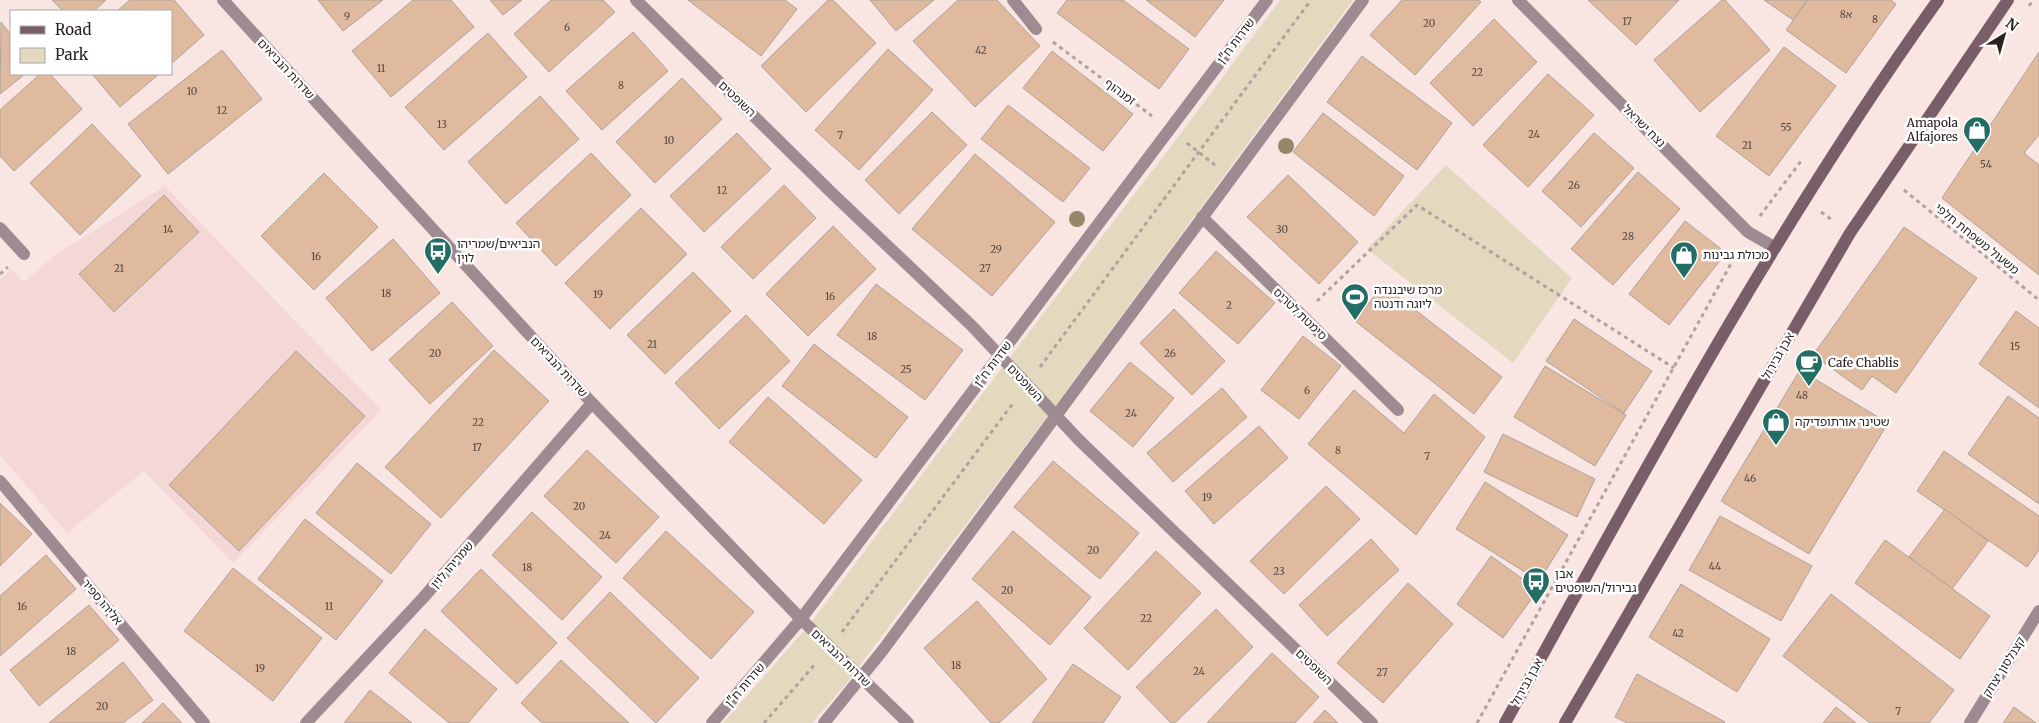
<svg xmlns="http://www.w3.org/2000/svg" width="2039" height="723" font-family="Merriweather,'Noto Sans Hebrew',serif">
<style>
.built{fill:#f4d8d5}
.green{fill:#e2d9bf}
.building{fill:#dfba9f;stroke:#afa298}
.lines{fill:none;stroke-linecap:round;stroke-linejoin:round}
.path{stroke:#b1a2a0;stroke-width:3;stroke-dasharray:4 4;stroke-linecap:butt}
.minor{stroke:#9e8b91;stroke-width:12}
.tertiary{stroke:#9e8b91;stroke-width:12}
.secondary{stroke:#795e67;stroke-width:12}
.tree{fill:#978667}
.labels{text-anchor:middle;stroke-width:5;stroke-linejoin:round;paint-order:stroke}
.number-label{font-size:10px;fill:#564840}
.street-label{font-size:12px;fill:#292221;stroke:#fff}
.poi-label{font-size:12px;fill:#292221;stroke:#fff;text-anchor:start}
</style>
<rect width="100%" height="100%" fill="#f9e6e3"/>
<polygon class="built" points="165,186 381,410 233,563 144,471 67,533 0,455 0,280 11,269 24,282 55,255"/>
<g class="green">
<polygon points="1280,0 1353,0 1050,413 845,685 812,723 723,723 810,624 1001,369 1181,133"/>
<polygon points="1446,165 1572,278 1513,363 1367,249"/>
</g>
<g class="building">
<polygon points="52,0 106,0 94,11 63,11"/>
<polygon points="130,0 174,0 204,35 171,64 171,11 117,11"/>
<polygon points="318,0 383,0 343,31"/>
<polygon points="413,0 451,0 474,27 391,97 352,51"/>
<polygon points="490,0 522,0 503,15"/>
<polygon points="551,0 603,0 615,12 549,72 514,34"/>
<polygon points="688,0 785,0 797,9 761,56"/>
<polygon points="828,0 833,0 876,43 806,112 761,66"/>
<polygon points="870,0 934,0 896,31"/>
<polygon points="958,0 997,0 1040,46 975,107 913,41"/>
<polygon points="1067,0 1123,0 1189,49 1159,89 1057,13"/>
<polygon points="1146,0 1224,0 1195,37"/>
<polygon points="1402,0 1479,0 1481,2 1415,75 1370,35"/>
<polygon points="1588,0 1679,0 1636,45"/>
<polygon points="1722,0 1725,0 1770,50 1700,112 1654,60"/>
<polygon points="1764,0 1807,0 1793,20"/>
<polygon points="1808,0 1891,0 1896,4 1846,73 1786,30"/>
<polygon points="1494,19 1537,62 1473,126 1430,83"/>
<polygon points="1,22 11,35 11,74 25,74 0,94"/>
<polygon points="633,32 668,71 602,130 566,91"/>
<polygon points="488,33 527,77 444,150 405,107"/>
<polygon points="1784,47 1836,86 1769,176 1716,136"/>
<polygon points="888,49 933,90 859,170 815,130"/>
<polygon points="222,50 262,99 168,174 128,124"/>
<polygon points="1052,51 1133,114 1103,151 1023,88"/>
<polygon points="2039,52 2039,135 2024,153 2039,165 2039,275 1942,198"/>
<polygon points="1362,56 1452,123 1417,170 1327,102"/>
<polygon points="40,74 50,74 82,109 14,171 0,156 0,110"/>
<polygon points="92,74 159,74 120,107"/>
<polygon points="1548,74 1594,115 1528,187 1483,145"/>
<polygon points="682,78 722,119 655,183 616,142"/>
<polygon points="540,96 579,139 506,204 468,162"/>
<polygon points="1008,105 1090,168 1063,202 981,139"/>
<polygon points="932,112 967,145 899,214 865,180"/>
<polygon points="1323,113 1404,176 1374,216 1293,152"/>
<polygon points="92,124 141,176 80,235 30,183"/>
<polygon points="737,133 771,169 704,232 670,196"/>
<polygon points="1594,133 1634,168 1581,227 1542,191"/>
<polygon points="591,153 631,195 556,266 516,223"/>
<polygon points="975,154 1055,222 992,296 912,229"/>
<polygon points="1638,172 1680,209 1613,285 1571,249"/>
<polygon points="324,173 378,227 314,290 261,236"/>
<polygon points="1288,175 1358,242 1319,284 1247,217"/>
<polygon points="784,185 816,218 753,279 721,247"/>
<polygon points="164,195 199,232 114,312 79,274"/>
<polygon points="641,208 687,254 610,329 565,283"/>
<polygon points="1685,221 1726,253 1669,325 1629,294"/>
<polygon points="833,226 876,269 808,336 766,294"/>
<polygon points="1904,227 1977,278 1896,393 1872,376 1862,390 1813,355"/>
<polygon points="393,239 440,293 372,351 326,298"/>
<polygon points="1216,251 1275,303 1238,344 1179,293"/>
<polygon points="693,272 731,311 665,374 627,335"/>
<polygon points="876,284 963,350 925,400 837,335"/>
<polygon points="1383,285 1502,377 1474,414 1355,321"/>
<polygon points="452,302 493,346 430,404 389,360"/>
<polygon points="1174,309 1225,361 1192,395 1140,343"/>
<polygon points="2016,311 2039,328 2039,408 1979,364"/>
<polygon points="746,315 790,361 719,429 675,383"/>
<polygon points="1574,319 1652,371 1624,413 1546,361"/>
<polygon points="1303,336 1341,366 1299,419 1261,390"/>
<polygon points="814,344 908,417 876,458 782,386"/>
<polygon points="494,350 549,401 441,518 385,467"/>
<polygon points="296,351 365,416 239,551 169,485"/>
<polygon points="1130,362 1174,398 1133,447 1090,411"/>
<polygon points="1545,366 1626,415 1595,466 1514,417"/>
<polygon points="1800,370 1888,423 1809,554 1721,501"/>
<polygon points="1222,388 1247,417 1173,482 1147,453"/>
<polygon points="1354,390 1404,433 1434,394 1485,437 1416,535 1308,444"/>
<polygon points="2008,396 2039,418 2039,504 1968,454"/>
<polygon points="768,397 862,480 824,524 729,442"/>
<polygon points="1259,426 1288,458 1214,524 1185,491"/>
<polygon points="1503,434 1595,479 1577,517 1484,472"/>
<polygon points="587,450 659,517 616,563 544,496"/>
<polygon points="1944,451 2039,516 2039,550 2027,567 1917,491"/>
<polygon points="1053,461 1139,533 1100,579 1014,507"/>
<polygon points="357,463 431,524 391,574 316,513"/>
<polygon points="1485,482 1568,535 1539,581 1456,529"/>
<polygon points="1326,486 1360,519 1284,594 1250,561"/>
<polygon points="0,503 32,534 0,566"/>
<polygon points="1945,509 1988,541 1952,589 1909,557"/>
<polygon points="532,512 602,577 562,620 492,555"/>
<polygon points="1720,516 1812,566 1781,621 1689,570"/>
<polygon points="305,519 383,581 336,640 258,579"/>
<polygon points="666,531 754,612 711,659 623,578"/>
<polygon points="1013,531 1091,597 1050,645 972,579"/>
<polygon points="1371,539 1399,570 1327,636 1299,605"/>
<polygon points="1885,540 1990,616 1960,659 1855,583"/>
<polygon points="1156,551 1201,593 1128,670 1084,628"/>
<polygon points="46,555 76,589 0,656 0,596"/>
<polygon points="1491,556 1538,590 1503,638 1457,604"/>
<polygon points="233,568 322,638 273,701 184,631"/>
<polygon points="481,569 557,643 517,684 441,611"/>
<polygon points="1408,583 1453,624 1383,703 1337,663"/>
<polygon points="1681,584 1770,639 1737,692 1649,637"/>
<polygon points="610,592 699,678 656,723 567,638"/>
<polygon points="1831,594 1954,690 1929,723 1870,723 1783,656"/>
<polygon points="977,601 1047,679 999,723 991,723 924,648"/>
<polygon points="89,605 119,640 39,706 10,670"/>
<polygon points="1216,609 1253,647 1175,723 1171,723 1136,687"/>
<polygon points="425,629 497,689 468,723 449,723 389,673"/>
<polygon points="1272,653 1319,697 1295,723 1207,723"/>
<polygon points="561,660 629,723 542,723 521,703"/>
<polygon points="123,662 153,700 123,723 49,723"/>
<polygon points="1073,664 1121,697 1103,723 1032,723"/>
<polygon points="1637,674 1725,722 1724,723 1627,723 1615,717"/>
<polygon points="370,690 412,723 344,723"/>
<polygon points="163,703 182,723 142,723"/>
<polygon points="1836,707 1856,723 1823,723"/>
<polygon points="2014,707 2036,723 2003,723"/>
<polygon points="1325,710 1338,723 1313,723"/>
</g>
<g class="lines">
<g class="path">
<polyline points="2029,6 2033,0"/>
<polyline points="1053,42 1152,116"/>
<polyline points="1187,143 1215,165"/>
<polyline points="1904,190 2039,300"/>
<polyline points="1821,212 1832,220"/>
<polyline points="1760,216 1801,161"/>
<polyline points="0,274 8,267"/>
<polyline points="1317,301 1417,205 1674,368"/>
<polyline points="1040,367 1311,0"/>
<polyline points="842,632 1014,402"/>
<polyline points="764,723 816,663"/>
<polyline points="1477,723 1738,251"/>
</g>
<g class="minor">
<polyline points="636,0 835,196 972,326 1079,440 1372,723"/>
<polyline points="1013,0 1036,29"/>
<polyline points="1518,0 1748,232 1774,247"/>
<polyline points="1202,217 1398,410"/>
<polyline points="0,228 24,254"/>
<polyline points="0,481 204,723"/>
<polyline points="306,723 423,598 592,403"/>
<polyline points="1970,723 2039,611"/>
</g>
<g class="tertiary">
<polyline points="223,0 592,403 801,619 908,723"/>
<polyline points="712,723 801,619 1267,0"/>
<polyline points="824,723 883,650 1363,0"/>
</g>
<g class="secondary">
<path d="M1505 723C1641 477 1774 229 1938 0"/>
<polyline points="1565,723 1850,233 2008,0"/>
</g>
</g>
<g class="tree">
<circle cx="1286" cy="146" r="8"/>
<circle cx="1077" cy="219" r="8"/>
</g>
<defs>
<g id="shop-pin" transform="scale(1.4375)"><path d="M0 17L-7.5 6A9.5 9.5 0 1 1 7.5 6Z" fill="#246d65" stroke="#fff"/><path d="M-5-2.5h2.3a2.7 3.5 0 0 1 5.4 0H5L5.5 6h-11ZM-1.5-2.5h3a1.5 2.3 0 0 0-3 0Z" fill="#fff"/></g>
<g id="bus-pin" transform="scale(1.4375)"><path d="M0 17L-7.5 6A9.5 9.5 0 1 1 7.5 6Z" fill="#246d65" stroke="#fff"/><path d="M-5-6H5V4H4V6H2V4H-2V6H-4V4H-5ZM-3.5-4V0h7V-4ZM-3.5 1.2v1.5H-2V1.2ZM2 1.2v1.5H3.5V1.2Z" fill="#fff"/></g>
<g id="stadium-pin" transform="scale(1.4375)"><path d="M0 17L-7.5 6A9.5 9.5 0 1 1 7.5 6Z" fill="#246d65" stroke="#fff"/><path d="M0-5a6.5 5 0 1 0 0 10a6.5 5 0 1 0 0-10ZM-3.5-1.8h7v3.6h-7Z" fill="#fff"/></g>
<g id="cafe-pin" transform="scale(1.4375)"><path d="M0 17L-7.5 6A9.5 9.5 0 1 1 7.5 6Z" fill="#246d65" stroke="#fff"/><path d="M-5.5-4.5H6V0H3Q3 3.5 0 3.5H-2.5Q-5.5 3.5-5.5 0ZM3-3.2v2h1.7v-2ZM-6 4.5H4V6H-6Z" fill="#fff"/></g>
</defs>
<g fill-rule="evenodd">
<use href="#shop-pin" x="1977" y="130"/>
<use href="#bus-pin" x="438" y="251"/>
<use href="#shop-pin" x="1684" y="255"/>
<use href="#stadium-pin" x="1355" y="297"/>
<use href="#cafe-pin" x="1809" y="363"/>
<use href="#shop-pin" x="1776" y="422"/>
<use href="#bus-pin" x="1536" y="581"/>
</g>
<g class="labels">
<g class="number-label">
<text x="1846" y="18">8א</text>
<text x="347" y="20">9</text>
<text x="1875" y="23">8</text>
<text x="1627" y="25">17</text>
<text x="1429" y="27">20</text>
<text x="567" y="31">6</text>
<text x="981" y="54">42</text>
<text x="381" y="72">11</text>
<text x="1477" y="76">22</text>
<text x="621" y="89">8</text>
<text x="192" y="95">10</text>
<text x="222" y="114">12</text>
<text x="442" y="128">13</text>
<text x="1786" y="131">55</text>
<text x="1534" y="138">24</text>
<text x="840" y="139">7</text>
<text x="669" y="144">10</text>
<text x="1747" y="149">21</text>
<text x="1986" y="168">54</text>
<text x="1574" y="189">26</text>
<text x="722" y="194">12</text>
<text x="168" y="233">14</text>
<text x="1282" y="233">30</text>
<text x="1628" y="240">28</text>
<text x="996" y="253">29</text>
<text x="316" y="260">16</text>
<text x="119" y="272">21</text>
<text x="985" y="272">27</text>
<text x="386" y="297">18</text>
<text x="598" y="298">19</text>
<text x="830" y="300">16</text>
<text x="1229" y="309">2</text>
<text x="872" y="340">18</text>
<text x="652" y="348">21</text>
<text x="2015" y="350">15</text>
<text x="435" y="357">20</text>
<text x="1170" y="357">26</text>
<text x="906" y="373">25</text>
<text x="1307" y="394">6</text>
<text x="1802" y="399">48</text>
<text x="1131" y="417">24</text>
<text x="478" y="426">22</text>
<text x="477" y="451">17</text>
<text x="1338" y="454">8</text>
<text x="1427" y="460">7</text>
<text x="1750" y="482">46</text>
<text x="1207" y="501">19</text>
<text x="579" y="510">20</text>
<text x="605" y="539">24</text>
<text x="1093" y="554">20</text>
<text x="1715" y="570">44</text>
<text x="527" y="571">18</text>
<text x="1279" y="575">23</text>
<text x="1007" y="594">20</text>
<text x="22" y="610">16</text>
<text x="329" y="610">11</text>
<text x="1146" y="622">22</text>
<text x="1678" y="637">42</text>
<text x="71" y="655">18</text>
<text x="956" y="669">18</text>
<text x="260" y="672">19</text>
<text x="1199" y="675">24</text>
<text x="1382" y="676">27</text>
<text x="102" y="710">20</text>
<text x="1898" y="715">7</text>
</g>
<g class="street-label">
<text transform="translate(1236 41) rotate(-53)" y="4">שדרות ח"ן</text>
<text transform="translate(286 69) rotate(47)" y="4">שדרות הנביאים</text>
<text transform="translate(1120 92) rotate(37)" y="4">זמנהוף</text>
<text transform="translate(737 99) rotate(44)" y="4">השופטים</text>
<text transform="translate(1644 126) rotate(45)" y="4">נצח ישראל</text>
<text transform="translate(1977 239) rotate(39)" y="4">משעול משפחת חלפי</text>
<text transform="translate(1300 314) rotate(44)" y="4">סימטת לטריס</text>
<text transform="translate(1778 356) rotate(-60)" y="4">אבן גבירול</text>
<text transform="translate(993 364) rotate(-53)" y="4">שדרות ח"ן</text>
<text transform="translate(559 367) rotate(47)" y="4">שדרות הנביאים</text>
<text transform="translate(1025 383) rotate(47)" y="4">השופטים</text>
<text transform="translate(452 565) rotate(-49)" y="4">שמריהו לוין</text>
<text transform="translate(102 602) rotate(50)" y="4">אליהו ספיר</text>
<text transform="translate(841 658) rotate(44)" y="4">שדרות הנביאים</text>
<text transform="translate(1314 667) rotate(44)" y="4">השופטים</text>
<text transform="translate(2004 667) rotate(-58)" y="4">קצנלסון יצחק</text>
<text transform="translate(1527 682) rotate(-61)" y="4">אבן גבירול</text>
<text transform="translate(745 685) rotate(-49)" y="4">שדרות ח"ן</text>
</g>
<g class="poi-label">
<text x="1958" y="127" text-anchor="end">Amapola<tspan x="1958" dy="14">Alfajores</tspan></text>
<text x="457" y="248">הנביאים/שמריהו<tspan x="457" dy="14">לוין</tspan></text>
<text x="1703" y="259">מכולת גבינות</text>
<text x="1374" y="294">מרכז שיבננדה<tspan x="1374" dy="14">ליוגה ודנטה</tspan></text>
<text x="1828" y="367">Cafe Chablis</text>
<text x="1795" y="426">שטינר אורתופדיקה</text>
<text x="1555" y="578">אבן<tspan x="1555" dy="14">גבירול/השופטים</tspan></text>
</g>
</g>
<rect x="10" y="10" width="162" height="65" fill="#ffffff" stroke="#a9a7a6"/>
<rect x="20" y="26" width="25" height="8" fill="#795e67" stroke="#a9a7a6"/>
<text x="55" y="35" font-size="15" fill="#292221">Road</text>
<rect x="20" y="48" width="25" height="15" fill="#e2d9bf" stroke="#a9a7a6"/>
<text x="55" y="60" font-size="15" fill="#292221">Park</text>
<g transform="translate(2004 35) rotate(37)" stroke="#ffffff" stroke-width="4" paint-order="stroke">
<path d="M0-4L9 19L0 12L-9 19Z" fill="#292221"/>
<text y="-8" font-size="14" font-weight="bold" text-anchor="middle" fill="#292221">N</text>
</g>
</svg>
